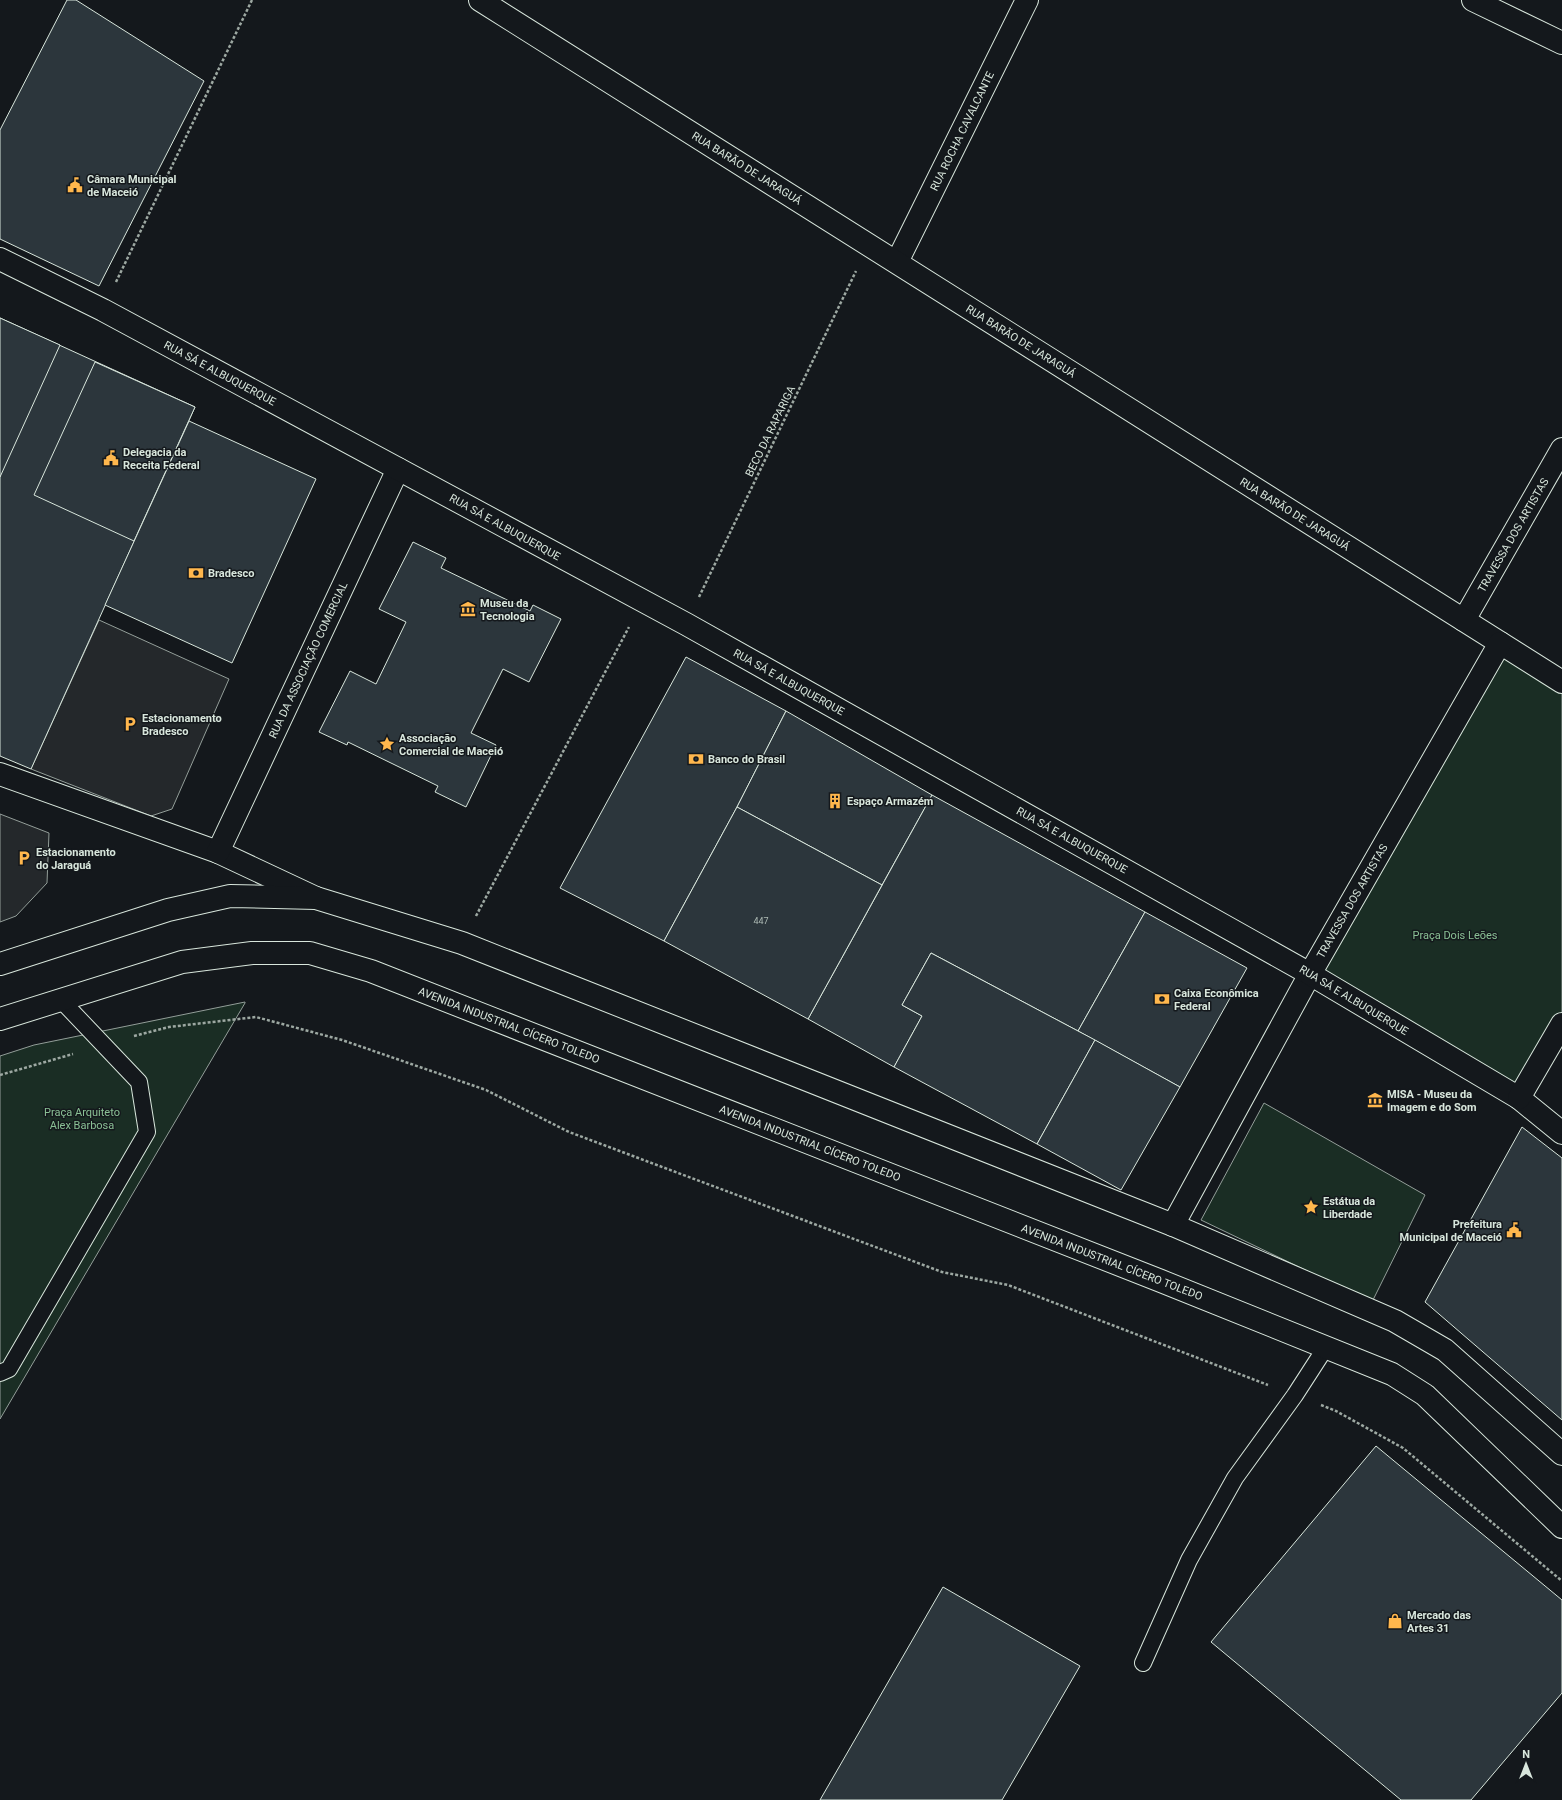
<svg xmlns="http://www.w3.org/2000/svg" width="1562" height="1800" font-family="Roboto,sans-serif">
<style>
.green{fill:#1a2d24;stroke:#939e99}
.parking{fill:#24282b;stroke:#939e99}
.building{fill:#2c363c;stroke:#d8e6dc}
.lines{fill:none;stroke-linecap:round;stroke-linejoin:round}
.service-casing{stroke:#d8e6dc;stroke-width:18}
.minor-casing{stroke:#d8e6dc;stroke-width:24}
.tertiary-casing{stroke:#d8e6dc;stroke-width:24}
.primary-casing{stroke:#d8e6dc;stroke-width:24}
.path{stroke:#9da8a2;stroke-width:2.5;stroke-dasharray:3 2;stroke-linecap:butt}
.service{stroke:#14181c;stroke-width:16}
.minor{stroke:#14181c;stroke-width:22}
.tertiary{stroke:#14181c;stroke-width:22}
.primary{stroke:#14181c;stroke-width:22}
.labels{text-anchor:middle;stroke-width:3;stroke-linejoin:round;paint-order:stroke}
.number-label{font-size:9px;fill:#adbab4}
.street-label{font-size:11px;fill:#d8e6dc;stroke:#14181c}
.poi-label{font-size:11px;font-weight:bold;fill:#d8e6dc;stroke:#14181c;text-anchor:start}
.park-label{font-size:11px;fill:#8ac095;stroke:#14181c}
</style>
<rect width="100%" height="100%" fill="#14181c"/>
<g class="green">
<polygon points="1500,643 1562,680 1562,1024 1519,1098 1310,974"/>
<polygon points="245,1002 245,1003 0,1419 0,1056 34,1045"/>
<polygon points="1264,1103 1425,1195 1372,1302 1201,1220"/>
</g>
<g class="parking">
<polygon points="99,620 229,679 172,809 151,816 31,769"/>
<polygon points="0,814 49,833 47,883 16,916 0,922"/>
</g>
<g class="building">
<polygon points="67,0 76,0 204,81 99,286 0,239 0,130"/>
<polygon points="0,318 195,407 31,769 0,756"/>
<polygon points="0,318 60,345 0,477"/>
<polygon points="95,362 195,407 134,541 34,495"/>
<polygon points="189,421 316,479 232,663 105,605"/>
<polygon points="413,542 446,558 441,568 530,611 533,605 561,619 529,682 503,669 471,733 496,745 466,807 435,792 438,786 348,742 347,745 319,732 350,671 376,684 406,622 379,609"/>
<polygon points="686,657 786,711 737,807 664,941 560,888"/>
<polygon points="786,711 932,795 882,885 737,807"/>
<polygon points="932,795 1145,912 1078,1031 931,953 902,1005 922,1016 894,1067 808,1019"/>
<polygon points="737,807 882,885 808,1019 664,941"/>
<polygon points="1145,912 1247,968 1180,1087 1078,1031"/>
<polygon points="931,953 1095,1040 1037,1144 894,1067 922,1016 902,1005"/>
<polygon points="1095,1040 1180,1087 1121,1190 1037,1144"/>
<polygon points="1522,1127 1562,1158 1562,1420 1425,1302"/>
<polygon points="1376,1446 1562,1600 1562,1693 1471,1800 1401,1800 1211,1642"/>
<polygon points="943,1587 1080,1666 1002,1800 820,1800"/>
</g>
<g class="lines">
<g class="service-casing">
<g id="service">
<polyline points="0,1373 9,1369 147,1132 139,1082 61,1000"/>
<polyline points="1143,1663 1189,1560 1235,1478 1295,1395 1326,1347"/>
</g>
</g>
<g class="minor-casing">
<g id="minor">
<polyline points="1473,0 1562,43"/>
<polyline points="897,262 1027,0"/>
<polyline points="1464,620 1562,449"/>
<polyline points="0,774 218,852 316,898"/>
<polyline points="218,852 398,469"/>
<polyline points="1173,1225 1310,974"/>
</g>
</g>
<g class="tertiary-casing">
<g id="tertiary">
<polyline points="480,0 1562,682"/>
<polyline points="0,259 103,310 686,624 1310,974 1519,1098 1562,1133"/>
<polyline points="1310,974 1500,643"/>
<polyline points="1519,1098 1562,1024"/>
</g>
</g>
<g class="primary-casing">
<g id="primary">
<polyline points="0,964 168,910 230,896 316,898 462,943 1173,1225 1395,1321 1445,1350 1562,1454"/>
<polyline points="0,1019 182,962 252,953 310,953 371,971 1161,1281 1392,1374 1425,1395 1562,1527"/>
</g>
</g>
<g class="path">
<polyline points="116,282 252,0"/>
<polyline points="699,597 856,271"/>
<polyline points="476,916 629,627"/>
<polyline points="134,1036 169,1027 256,1017 342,1040 486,1090 569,1132 942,1272 1008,1285 1268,1385"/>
<polyline points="0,1075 73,1054"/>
<polyline points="1321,1405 1336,1411 1403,1448 1562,1581"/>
</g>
<use href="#service" class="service"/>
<use href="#minor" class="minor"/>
<use href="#tertiary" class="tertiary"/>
<use href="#primary" class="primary"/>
</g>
<defs>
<g id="civic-bare" transform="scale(1.2)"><path d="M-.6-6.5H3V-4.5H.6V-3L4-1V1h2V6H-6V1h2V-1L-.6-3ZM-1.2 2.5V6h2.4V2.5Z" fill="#ffb74d" stroke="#14181c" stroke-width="2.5" paint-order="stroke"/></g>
<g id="bank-bare" transform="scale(1.2)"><path d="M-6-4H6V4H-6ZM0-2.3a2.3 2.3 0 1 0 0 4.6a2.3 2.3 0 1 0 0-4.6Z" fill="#ffb74d" stroke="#14181c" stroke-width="2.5" paint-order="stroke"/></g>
<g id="museum-bare" transform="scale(1.2)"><path d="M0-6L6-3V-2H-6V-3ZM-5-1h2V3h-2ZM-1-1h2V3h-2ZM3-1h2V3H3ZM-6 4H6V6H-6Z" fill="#ffb74d" stroke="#14181c" stroke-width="2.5" paint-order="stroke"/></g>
<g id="parking-bare" transform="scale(1.2)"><path d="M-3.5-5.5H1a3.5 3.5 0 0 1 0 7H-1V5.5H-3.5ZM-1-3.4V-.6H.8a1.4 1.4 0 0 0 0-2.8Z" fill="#ffb74d" stroke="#14181c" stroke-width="2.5" paint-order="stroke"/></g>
<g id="sight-bare" transform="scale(1.2)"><path d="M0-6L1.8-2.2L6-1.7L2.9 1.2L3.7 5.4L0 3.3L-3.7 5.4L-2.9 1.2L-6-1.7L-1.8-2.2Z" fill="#ffb74d" stroke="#14181c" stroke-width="2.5" paint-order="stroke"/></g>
<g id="building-bare" transform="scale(1.2)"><path d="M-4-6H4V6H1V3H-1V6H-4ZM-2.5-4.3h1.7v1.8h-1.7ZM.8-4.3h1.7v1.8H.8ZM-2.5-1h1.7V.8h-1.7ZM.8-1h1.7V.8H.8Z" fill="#ffb74d" stroke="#14181c" stroke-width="2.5" paint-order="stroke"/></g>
<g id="shop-bare" transform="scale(1.2)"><path d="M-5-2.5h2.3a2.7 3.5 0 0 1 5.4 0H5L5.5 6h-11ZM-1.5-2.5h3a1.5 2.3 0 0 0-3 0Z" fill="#ffb74d" stroke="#14181c" stroke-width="2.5" paint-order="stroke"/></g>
</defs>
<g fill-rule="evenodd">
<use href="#civic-bare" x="75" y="185"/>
<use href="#civic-bare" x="111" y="458"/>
<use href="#bank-bare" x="196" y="573"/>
<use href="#museum-bare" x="468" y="609"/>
<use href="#parking-bare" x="130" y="724"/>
<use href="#sight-bare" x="387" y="744"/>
<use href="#bank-bare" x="696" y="759"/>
<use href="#building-bare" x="835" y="801"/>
<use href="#parking-bare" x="24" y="858"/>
<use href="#bank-bare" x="1162" y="999"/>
<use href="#museum-bare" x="1375" y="1100"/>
<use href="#sight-bare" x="1311" y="1207"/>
<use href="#civic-bare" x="1514" y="1230"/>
<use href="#shop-bare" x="1395" y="1621"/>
</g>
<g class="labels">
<g class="number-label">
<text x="761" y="924">447</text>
</g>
<g class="street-label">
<text transform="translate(962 131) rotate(-64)" y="4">RUA ROCHA CAVALCANTE</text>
<text transform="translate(747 168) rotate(32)" y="4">RUA BARÃO DE JARAGUÁ</text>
<text transform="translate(1021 341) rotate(32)" y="4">RUA BARÃO DE JARAGUÁ</text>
<text transform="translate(220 373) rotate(28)" y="4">RUA SÁ E ALBUQUERQUE</text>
<text transform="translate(770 431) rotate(-64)" y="4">BECO DA RAPARIGA</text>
<text transform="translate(1295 514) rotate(32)" y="4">RUA BARÃO DE JARAGUÁ</text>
<text transform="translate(505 527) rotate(29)" y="4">RUA SÁ E ALBUQUERQUE</text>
<text transform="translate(1513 535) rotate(-60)" y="4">TRAVESSA DOS ARTISTAS</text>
<text transform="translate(308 660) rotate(-65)" y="4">RUA DA ASSOCIAÇÃO COMERCIAL</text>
<text transform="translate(789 682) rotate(29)" y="4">RUA SÁ E ALBUQUERQUE</text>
<text transform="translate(1072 840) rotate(29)" y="4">RUA SÁ E ALBUQUERQUE</text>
<text transform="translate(1352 901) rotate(-60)" y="4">TRAVESSA DOS ARTISTAS</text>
<text transform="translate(1354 1000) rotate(31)" y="4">RUA SÁ E ALBUQUERQUE</text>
<text transform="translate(509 1025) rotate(21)" y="4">AVENIDA INDUSTRIAL CÍCERO TOLEDO</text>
<text transform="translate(810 1143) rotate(21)" y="4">AVENIDA INDUSTRIAL CÍCERO TOLEDO</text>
<text transform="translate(1112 1262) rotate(21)" y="4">AVENIDA INDUSTRIAL CÍCERO TOLEDO</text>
</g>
<g class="poi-label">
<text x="87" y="183">Câmara Municipal<tspan x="87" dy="13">de Maceió</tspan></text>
<text x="123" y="456">Delegacia da<tspan x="123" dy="13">Receita Federal</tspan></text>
<text x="208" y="577">Bradesco</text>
<text x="480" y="607">Museu da<tspan x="480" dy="13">Tecnologia</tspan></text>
<text x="142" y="722">Estacionamento<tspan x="142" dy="13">Bradesco</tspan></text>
<text x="399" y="742">Associação<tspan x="399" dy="13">Comercial de Maceió</tspan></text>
<text x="708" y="763">Banco do Brasil</text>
<text x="847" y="805">Espaço Armazém</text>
<text x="36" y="856">Estacionamento<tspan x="36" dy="13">do Jaraguá</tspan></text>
<text x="1174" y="997">Caixa Econômica<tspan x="1174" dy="13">Federal</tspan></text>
<text x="1387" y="1098">MISA - Museu da<tspan x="1387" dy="13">Imagem e do Som</tspan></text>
<text x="1323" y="1205">Estátua da<tspan x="1323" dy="13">Liberdade</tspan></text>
<text x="1502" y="1228" text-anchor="end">Prefeitura<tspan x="1502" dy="13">Municipal de Maceió</tspan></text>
<text x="1407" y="1619">Mercado das<tspan x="1407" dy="13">Artes 31</tspan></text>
</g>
<g class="park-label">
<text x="1455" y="939">Praça Dois Leões</text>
<text x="82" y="1116">Praça Arquiteto<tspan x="82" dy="13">Alex Barbosa</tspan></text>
</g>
</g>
<g transform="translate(1526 1764)" stroke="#14181c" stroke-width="3" paint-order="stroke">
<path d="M0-3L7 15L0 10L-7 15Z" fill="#d8e6dc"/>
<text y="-6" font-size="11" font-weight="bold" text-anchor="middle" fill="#d8e6dc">N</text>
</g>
</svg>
